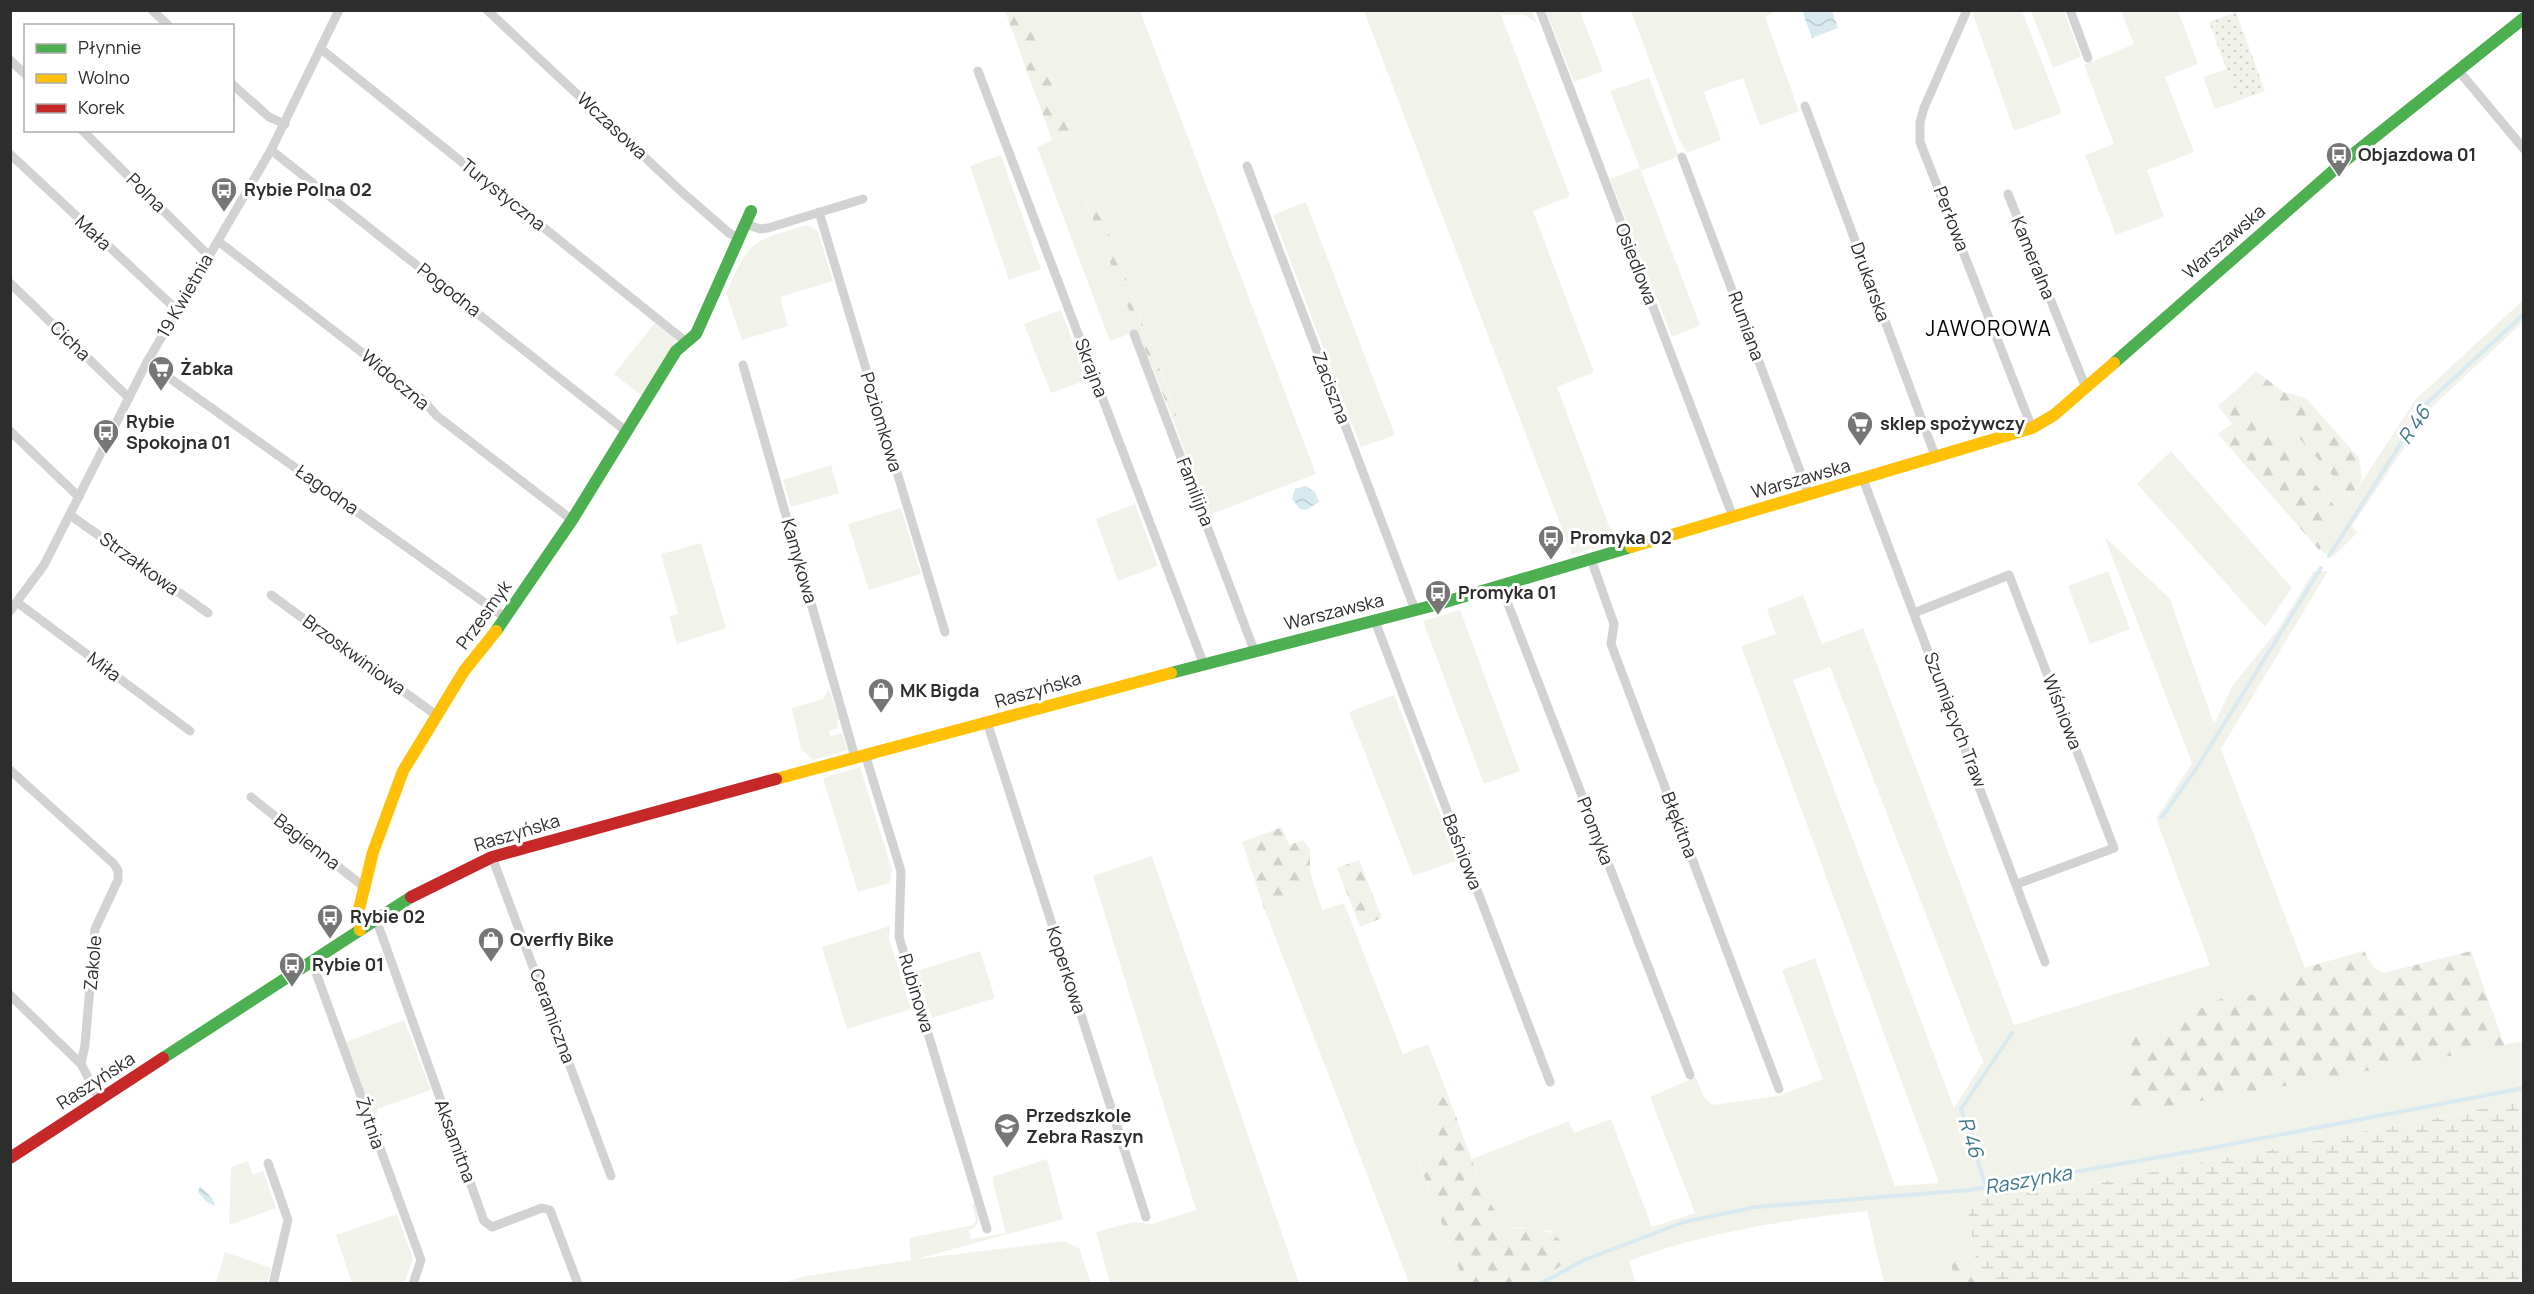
<svg xmlns="http://www.w3.org/2000/svg" width="2534" height="1294" font-family="Manrope,sans-serif">
<style>
.grass{fill:#f1f3eb;fill-rule:evenodd}
.forest{fill:url(#forest-firs)}
.wetland{fill:url(#wetland-marsh)}
.garden{fill:url(#garden-dots)}
.water{fill:url(#water-waves)}
.lines{fill:none;stroke-linecap:round;stroke-linejoin:round}
.stream{stroke:#d8e9f0;stroke-width:4}
.street{stroke:#d2d2d2;stroke-width:9}
.fast{stroke:#4caf50;stroke-width:12}
.slow{stroke:#ffc107;stroke-width:12}
.jam{stroke:#c62828;stroke-width:12}
.labels{text-anchor:middle;stroke-width:6;stroke-linejoin:round;paint-order:stroke}
.street-label{font-size:18px;fill:#2d2d2d;stroke:#fff}
.poi-label{font-size:18px;font-weight:bold;fill:#2d2d2d;stroke:#fff;text-anchor:start}
.water-label{font-size:20px;font-style:italic;fill:#3f768b;stroke:#fff}
.quarter-label{font-size:21px;letter-spacing:1.5px;fill:#000;stroke:#fff}
</style>
<defs>
<pattern id="forest-firs" width="22" height="20" patternUnits="userSpaceOnUse" patternTransform="scale(1.5)"><rect width="22" height="20" fill="#f1f3eb"/><path d="M5 1l3.5 6h-7zM16 11l3.5 6h-7z" fill="#cfd1ca"/></pattern>
<pattern id="wetland-marsh" width="20" height="14" patternUnits="userSpaceOnUse" patternTransform="scale(1.5)"><rect width="20" height="14" fill="#f1f3eb"/><path d="M1 5h8M5 5V1M11 12h8M15 12V8" fill="none" stroke="#cfd1ca"/></pattern>
<pattern id="garden-dots" width="8" height="8" patternUnits="userSpaceOnUse" patternTransform="scale(1.5)"><rect width="8" height="8" fill="#f1f3eb"/><path d="M2 2h.1M6 6h.1" fill="none" stroke="#cfd1ca" stroke-width="1.8" stroke-linecap="round"/></pattern>
<pattern id="water-waves" width="16" height="10" patternUnits="userSpaceOnUse" patternTransform="scale(1.5)"><rect width="16" height="10" fill="#d8e9f0"/><path d="M0 5q4-4 8 0t8 0" fill="none" stroke="#bac8ce"/></pattern>
</defs>
<rect width="100%" height="100%" fill="#fff"/>
<g class="grass">
<polygon points="1026,11 1140,11 1316,474 1209,515 1173,420 1178,418 1095,195 1086,203 1138,331 1110,341 1037,147 1071,132"/>
<polygon points="1364,11 1532,11 1537,23 1524,15 1501,15 1570,196 1533,211 1594,372 1557,387 1615,542 1572,555"/>
<polygon points="1546,11 1600,11 1580,12 1603,71 1574,82"/>
<polygon points="1631,11 1776,11 1765,17 1799,111 1760,126 1743,78 1704,92 1721,140 1687,153 1679,139"/>
<polygon points="1972,11 2022,11 2062,113 2014,131"/>
<polygon points="2031,11 2064,11 2081,57 2053,68"/>
<polygon points="2121,11 2178,11 2198,64 2165,77 2194,152 2147,170 2164,217 2116,235 2085,155 2114,144 2084,65 2134,44"/>
<polygon points="2227,69 2238,101 2215,109 2203,77"/>
<polygon points="1649,78 1679,156 1641,171 1700,325 1672,337 1610,179 1640,168 1610,91"/>
<polygon points="1001,155 1041,269 1009,280 970,166"/>
<polygon points="1306,202 1395,435 1361,447 1273,215"/>
<path d="M807 225 818 231 833 281 780 297 788 326 742 340 726 293C751 238 750 242 807 225Z"/>
<polygon points="2523,300 2523,322 2431,408 2352,526 2357,533 2333,557 2319,550 2342,514 2234,392 2247,380 2352,497 2415,400"/>
<polygon points="1061,310 1087,380 1051,393 1024,324"/>
<polygon points="655,323 675,339 676,343 643,397 614,374"/>
<polygon points="2171,451 2292,588 2265,627 2137,484"/>
<polygon points="831,465 839,493 791,507 783,480"/>
<polygon points="1135,504 1158,566 1118,581 1096,519"/>
<polygon points="901,508 921,574 869,590 848,524"/>
<path d="M2104 536 2170 599 2214 724 2233 685 2278 629 2313 572 2328 571 2221 749 2305 968 2286 973 2265 993 2223 998 2189 1013 2163 1035 2128 1114 2523 1041V1101L2074 1187 1966 1197 1975 1255 1950 1260 1956 1283H1884L1867 1211C1786 1220 1706 1232 1629 1261L1636 1283H1527L1552 1231 1522 1227 1506 1230 1483 1190 1472 1159 1569 1121 1574 1133 1611 1119 1652 1227 1695 1213 1650 1097 1696 1077 1704 1097 1713 1105 1777 1096 1823 1079 1782 970 1815 958 1895 1186 1939 1183 1741 646 1776 634 1767 609 1803 595 1822 644 1863 628 2014 1025 2210 965 2156 818 2192 763ZM1830 667 1983 1062 1954 1108 1793 680Z"/>
<polygon points="701,543 726,628 677,644 669,616 678,614 661,554"/>
<polygon points="2108,571 2130,629 2090,644 2068,586"/>
<polygon points="1460,610 1520,771 1484,784 1423,621"/>
<polygon points="829,688 839,720 837,721 838,728 829,731 830,736 842,733 848,750 813,760 801,749 792,708 823,699"/>
<polygon points="1394,695 1458,860 1413,876 1349,712"/>
<polygon points="860,767 892,870 890,883 858,892 823,778"/>
<polygon points="1152,856 1299,1283 1110,1283 1096,1232 1133,1222 1152,1224 1196,1210 1093,876"/>
<polygon points="1310,871 1322,910 1344,903 1403,1054 1428,1044 1448,1095 1425,1102 1445,1152 1418,1161 1462,1277 1455,1283 1409,1283 1264,908 1293,889"/>
<polygon points="890,926 889,939 911,1009 847,1029 822,947"/>
<polygon points="980,951 995,998 932,1018 917,971"/>
<polygon points="404,1020 431,1090 377,1109 377,1114 371,1114 346,1042"/>
<path d="M1047 1159 1063 1219 917 1259 1064 1241 1079 1248 1091 1283 781 1284 801 1277 911 1260 909 1238 973 1225 976 1220 972 1205 975 1204C979 1216 982 1224 969 1231L971 1239 1006 1233 992 1177Z"/>
<polygon points="248,1161 253,1175 263,1171 276,1208 229,1225 231,1167"/>
<polygon points="397,1214 413,1259 404,1283 352,1283 336,1235"/>
<polygon points="225,1252 271,1268 267,1283 216,1283"/>
</g>
<g class="forest">
<polygon points="1005,11 1026,11 1071,132 1052,140"/>
<polygon points="1095,195 1178,419 1173,420 1086,202"/>
<polygon points="2256,371 2283,392 2306,398 2359,458 2362,479 2352,497 2247,380"/>
<polygon points="2234,392 2342,514 2319,550 2218,434 2232,424 2218,406"/>
<polygon points="1282,827 1289,845 1303,840 1310,849 1310,871 1293,889 1264,908 1242,842"/>
<polygon points="1359,860 1382,918 1360,927 1337,868"/>
<polygon points="2364,951 2374,968 2383,973 2471,951 2505,1046 2128,1114 2129,1031 2163,1035 2189,1013 2223,998 2265,993 2286,973"/>
<path d="M1448 1095 1483 1190 1506 1230C1535 1226 1548 1226 1568 1248L1565 1264 1528 1283H1455L1462 1277 1418 1160 1445 1152 1425 1102Z"/>
<polygon points="1975,1255 1982,1283 1956,1283 1950,1260"/>
</g>
<polygon class="wetland" points="2523,1101 2523,1283 1982,1283 1975,1255 1966,1197 2074,1187"/>
<polygon class="garden" points="2236,12 2265,91 2238,101 2209,22"/>
<g class="water">
<polygon points="1809,10 1832,11 1838,28 1812,38 1803,13"/>
<polygon points="1305,486 1315,492 1319,502 1306,510 1300,509 1292,499 1295,489"/>
<polygon points="200,1186 212,1198 215,1206 207,1202 198,1192"/>
</g>
<g class="lines">
<g class="stream">
<polyline points="2329,556 2426,404 2524,314"/>
<polyline points="2162,817 2196,769 2321,568"/>
<polyline points="1985,1183 1961,1109 2012,1033"/>
<polyline points="1540,1284 1584,1260 1684,1222 1756,1207 1970,1190 2206,1149 2524,1088"/>
</g>
<g class="street">
<polyline points="152,10 169,26"/>
<polyline points="487,10 683,193 729,233 740,239"/>
<polyline points="1540,10 1733,517"/>
<polyline points="1967,10 1924,108 1920,122 1920,142 2032,428"/>
<polyline points="2070,10 2088,58"/>
<polyline points="321,49 685,341"/>
<polyline points="10,60 26,75"/>
<polyline points="2458,70 2524,149"/>
<polyline points="978,71 1204,665"/>
<polyline points="232,84 269,117 285,124"/>
<polyline points="1805,106 1936,458"/>
<polyline points="82,130 209,256"/>
<polyline points="271,150 626,431"/>
<polyline points="10,154 177,310"/>
<polyline points="1682,157 1809,495"/>
<polyline points="1247,166 1415,610"/>
<polyline points="2008,194 2086,388"/>
<polyline points="819,212 945,632"/>
<polyline points="746,224 760,229 768,228 863,199"/>
<polyline points="218,241 422,399 437,416 572,520"/>
<polyline points="10,283 129,398"/>
<polyline points="1134,334 1254,650"/>
<polyline points="147,362 506,618"/>
<polyline points="743,365 855,757"/>
<polyline points="10,431 79,497"/>
<polyline points="1863,479 2045,962"/>
<polyline points="70,515 208,613"/>
<polyline points="1591,559 1614,624 1611,644 1779,1089"/>
<polyline points="1501,586 1690,1075"/>
<polyline points="271,595 436,715"/>
<polyline points="18,603 190,731"/>
<polyline points="10,611 44,565 147,362 271,150 339,10"/>
<polyline points="1914,613 2009,575 2114,848 2017,884"/>
<polyline points="1375,621 1550,1082"/>
<polyline points="987,722 1146,1217"/>
<polyline points="865,754 901,871 899,937 987,1229"/>
<polyline points="10,770 114,864 118,871 118,880 95,929 85,1045 81,1064"/>
<polyline points="251,797 364,887"/>
<polyline points="492,857 611,1176"/>
<polyline points="376,919 484,1221 492,1227 542,1208 550,1210 578,1284"/>
<polyline points="312,962 421,1260 413,1284"/>
<polyline points="10,995 81,1064 100,1100"/>
<polyline points="268,1163 288,1220 273,1284"/>
</g>
<g class="fast">
<polyline points="2114,363 2342,163 2524,18"/>
<polyline points="496,631 572,520 676,351 696,334 751,211"/>
<polyline points="1171,673 1435,605 1631,547"/>
<polyline points="163,1058 411,897"/>
</g>
<g class="slow">
<polyline points="1631,547 2032,428 2054,415 2114,363"/>
<polyline points="776,779 1171,673"/>
<polyline points="360,930 359,909 373,852 403,771 464,671 496,631"/>
</g>
<g class="jam">
<polyline points="411,897 492,857 776,779"/>
<polyline points="10,1158 163,1058"/>
</g>
</g>
<defs>
<g id="bus-pin" transform="scale(1.35)"><path d="M0 17L-7.5 6A9.5 9.5 0 1 1 7.5 6Z" fill="#767676" stroke="#fff"/><path d="M-5-6H5V4H4V6H2V4H-2V6H-4V4H-5ZM-3.5-4V0h7V-4ZM-3.5 1.2v1.5H-2V1.2ZM2 1.2v1.5H3.5V1.2Z" fill="#fff"/></g>
<g id="supermarket-pin" transform="scale(1.35)"><path d="M0 17L-7.5 6A9.5 9.5 0 1 1 7.5 6Z" fill="#767676" stroke="#fff"/><path d="M-6-5.5h2.5l.6 2H6L4.5 2H-2.5L-4.4-4H-6ZM-1.5 3.2a1.3 1.3 0 1 0 .1 0ZM3 3.2a1.3 1.3 0 1 0 .1 0Z" fill="#fff"/></g>
<g id="shop-pin" transform="scale(1.35)"><path d="M0 17L-7.5 6A9.5 9.5 0 1 1 7.5 6Z" fill="#767676" stroke="#fff"/><path d="M-5-2.5h2.3a2.7 3.5 0 0 1 5.4 0H5L5.5 6h-11ZM-1.5-2.5h3a1.5 2.3 0 0 0-3 0Z" fill="#fff"/></g>
<g id="school-pin" transform="scale(1.35)"><path d="M0 17L-7.5 6A9.5 9.5 0 1 1 7.5 6Z" fill="#767676" stroke="#fff"/><path d="M0-5L7-2L0 1L-7-2ZM-4 1L0 2.5L4 1V4Q0 6-4 4Z" fill="#fff"/></g>
</defs>
<g fill-rule="evenodd">
<use href="#bus-pin" x="2339" y="155"/>
<use href="#bus-pin" x="224" y="190"/>
<use href="#supermarket-pin" x="161" y="369"/>
<use href="#supermarket-pin" x="1860" y="424"/>
<use href="#bus-pin" x="106" y="432"/>
<use href="#bus-pin" x="1551" y="538"/>
<use href="#bus-pin" x="1438" y="593"/>
<use href="#shop-pin" x="881" y="691"/>
<use href="#bus-pin" x="330" y="917"/>
<use href="#shop-pin" x="491" y="940"/>
<use href="#bus-pin" x="292" y="965"/>
<use href="#school-pin" x="1007" y="1126"/>
</g>
<g class="labels">
<g class="street-label">
<text transform="translate(612 126) rotate(43)" y="6">Wczasowa</text>
<text transform="translate(146 193) rotate(45)" y="6">Polna</text>
<text transform="translate(503 195) rotate(39)" y="6">Turystyczna</text>
<text transform="translate(1951 219) rotate(69)" y="6">Perłowa</text>
<text transform="translate(93 233) rotate(43)" y="6">Mała</text>
<text transform="translate(2224 242) rotate(-41)" y="6">Warszawska</text>
<text transform="translate(2033 258) rotate(68)" y="6">Kameralna</text>
<text transform="translate(1636 264) rotate(69)" y="6">Osiedlowa</text>
<text transform="translate(1870 282) rotate(70)" y="6">Drukarska</text>
<text transform="translate(449 290) rotate(38)" y="6">Pogodna</text>
<text transform="translate(185 296) rotate(-60)" y="6">19 Kwietnia</text>
<text transform="translate(1746 326) rotate(70)" y="6">Rumiana</text>
<text transform="translate(70 341) rotate(44)" y="6">Cicha</text>
<text transform="translate(1091 368) rotate(69)" y="6">Skrajna</text>
<text transform="translate(395 380) rotate(40)" y="6">Widoczna</text>
<text transform="translate(1331 388) rotate(69)" y="6">Zaciszna</text>
<text transform="translate(881 422) rotate(73)" y="6">Poziomkowa</text>
<text transform="translate(1801 479) rotate(-16)" y="6">Warszawska</text>
<text transform="translate(327 490) rotate(35)" y="6">Łagodna</text>
<text transform="translate(1195 492) rotate(69)" y="6">Familijna</text>
<text transform="translate(799 561) rotate(74)" y="6">Kamykowa</text>
<text transform="translate(139 564) rotate(36)" y="6">Strzałkowa</text>
<text transform="translate(1334 612) rotate(-14)" y="6">Warszawska</text>
<text transform="translate(484 615) rotate(-54)" y="6">Przesmyk</text>
<text transform="translate(354 655) rotate(36)" y="6">Brzoskwiniowa</text>
<text transform="translate(104 667) rotate(37)" y="6">Miła</text>
<text transform="translate(1038 690) rotate(-16)" y="6">Raszyńska</text>
<text transform="translate(2062 712) rotate(69)" y="6">Wiśniowa</text>
<text transform="translate(1955 720) rotate(69)" y="6">Szumiących Traw</text>
<text transform="translate(1679 825) rotate(69)" y="6">Błękitna</text>
<text transform="translate(1595 831) rotate(69)" y="6">Promyka</text>
<text transform="translate(517 833) rotate(-17)" y="6">Raszyńska</text>
<text transform="translate(307 842) rotate(38)" y="6">Bagienna</text>
<text transform="translate(1462 852) rotate(69)" y="6">Baśniowa</text>
<text transform="translate(93 963) rotate(-85)" y="6">Zakole</text>
<text transform="translate(1066 970) rotate(72)" y="6">Koperkowa</text>
<text transform="translate(916 993) rotate(73)" y="6">Rubinowa</text>
<text transform="translate(552 1016) rotate(70)" y="6">Ceramiczna</text>
<text transform="translate(96 1081) rotate(-33)" y="6">Raszyńska</text>
<text transform="translate(370 1123) rotate(71)" y="6">Żytnia</text>
<text transform="translate(455 1141) rotate(70)" y="6">Aksamitna</text>
</g>
<g class="poi-label">
<text x="2358" y="161">Objazdowa 01</text>
<text x="244" y="196">Rybie Polna 02</text>
<text x="180" y="375">Żabka</text>
<text x="126" y="428">Rybie<tspan x="126" dy="21">Spokojna 01</tspan></text>
<text x="1880" y="430">sklep spożywczy</text>
<text x="1570" y="544">Promyka 02</text>
<text x="1458" y="599">Promyka 01</text>
<text x="900" y="697">MK Bigda</text>
<text x="350" y="923">Rybie 02</text>
<text x="510" y="946">Overfly Bike</text>
<text x="312" y="971">Rybie 01</text>
<text x="1026" y="1122">Przedszkole<tspan x="1026" dy="21">Zebra Raszyn</tspan></text>
</g>
<g class="water-label">
<text transform="translate(2414 425) rotate(-56)" y="7">R 46</text>
<text transform="translate(1971 1137) rotate(73)" y="7">R 46</text>
<text transform="translate(2028 1180) rotate(-10)" y="7">Raszynka</text>
</g>
<g class="quarter-label">
<text x="1989" y="336">JAWOROWA</text>
</g>
</g>
<rect width="2534" height="1294" fill="none" stroke="#2d2d2d" stroke-width="24"/>
<rect x="24" y="24" width="210" height="108" fill="#ffffff" stroke="#ababab" stroke-width="1.5"/>
<rect x="36" y="44" width="30" height="9" fill="#4caf50" stroke="#ababab" stroke-width="1.5"/>
<text x="78" y="54" font-size="18" fill="#2d2d2d">Płynnie</text>
<rect x="36" y="74" width="30" height="9" fill="#ffc107" stroke="#ababab" stroke-width="1.5"/>
<text x="78" y="84" font-size="18" fill="#2d2d2d">Wolno</text>
<rect x="36" y="104" width="30" height="9" fill="#c62828" stroke="#ababab" stroke-width="1.5"/>
<text x="78" y="114" font-size="18" fill="#2d2d2d">Korek</text>
</svg>
